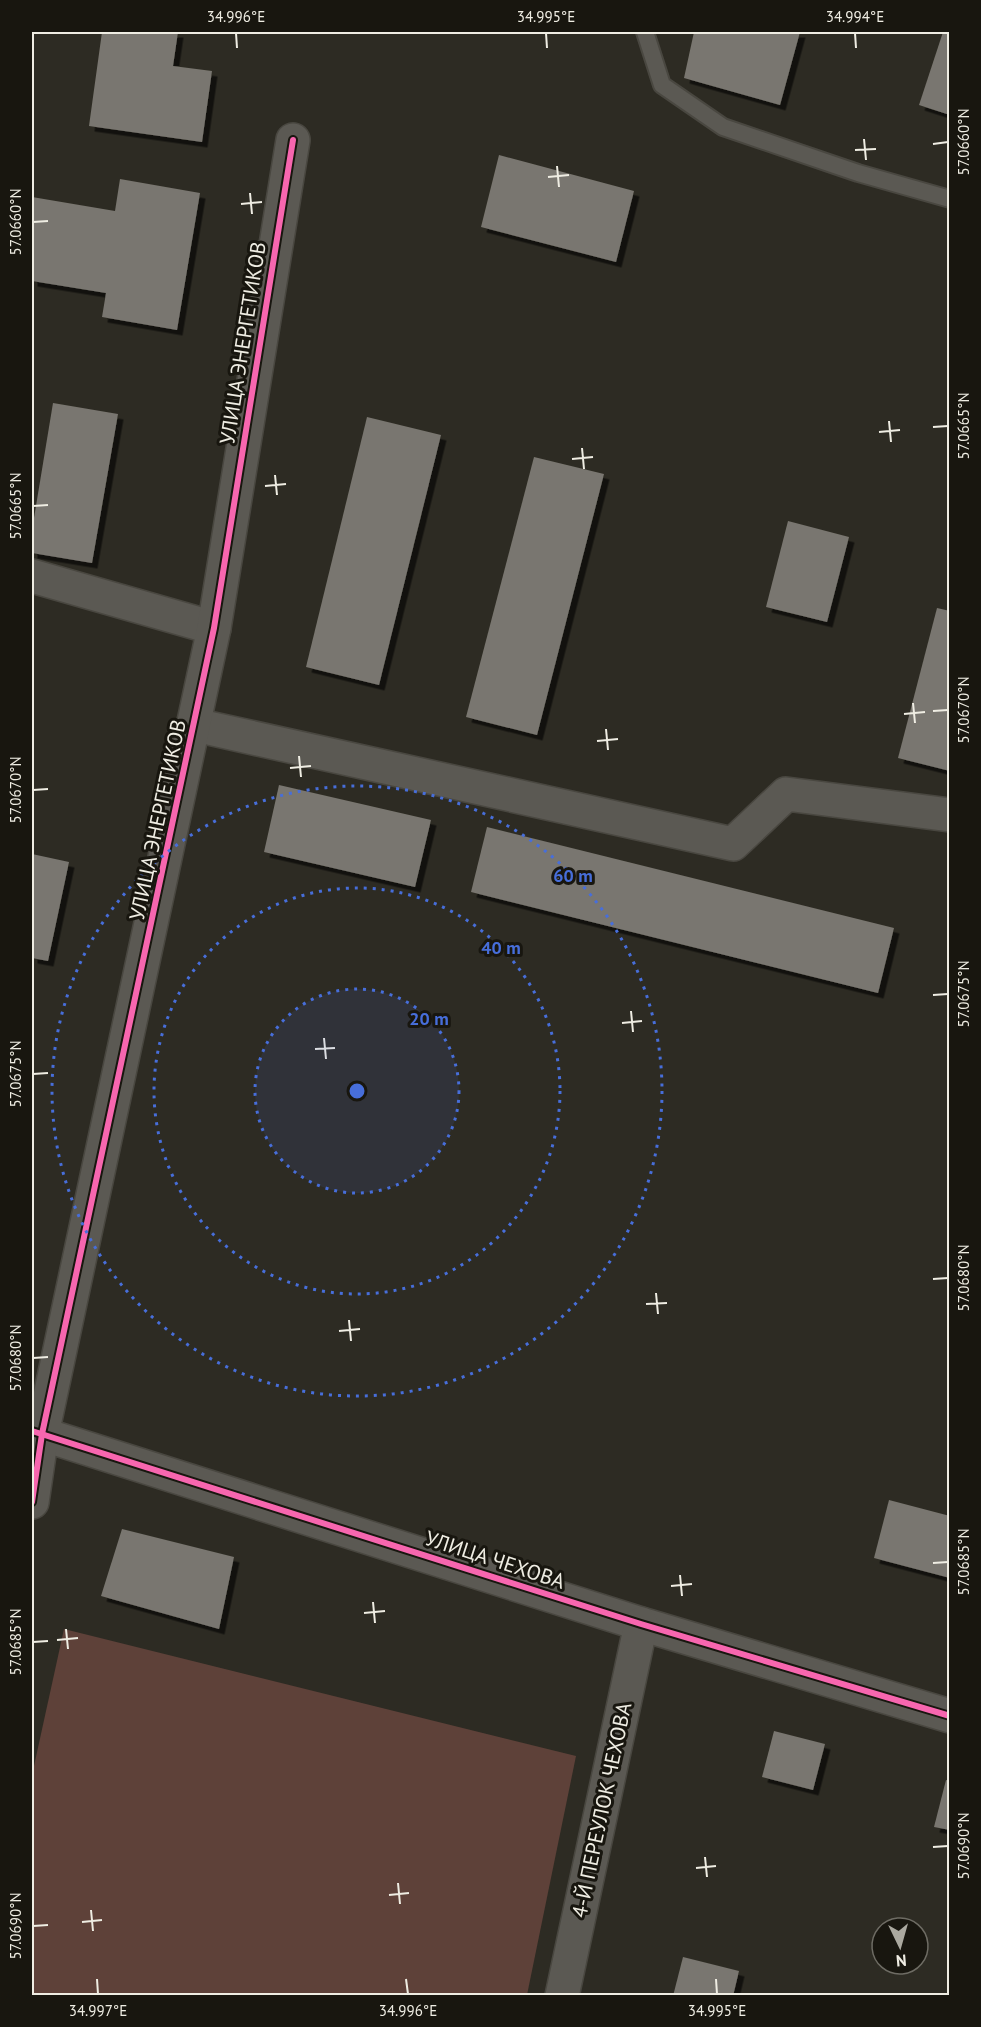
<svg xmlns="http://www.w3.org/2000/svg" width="981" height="2027" font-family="'PT Sans',sans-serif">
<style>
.green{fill:#5e4139}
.building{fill:#79766f;filter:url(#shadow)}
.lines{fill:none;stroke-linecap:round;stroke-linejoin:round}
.lane-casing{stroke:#494740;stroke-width:20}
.street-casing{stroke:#494740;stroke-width:36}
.lane{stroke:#5b5953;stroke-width:16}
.street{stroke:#5b5953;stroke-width:33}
.cycleway-casing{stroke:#18160f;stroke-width:10}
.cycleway{stroke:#f766af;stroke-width:6}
.ticks{fill:none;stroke:#efede3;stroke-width:2}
.ring{fill:none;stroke:#476eda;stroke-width:3;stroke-dasharray:3 6}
.labels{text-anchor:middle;stroke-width:6;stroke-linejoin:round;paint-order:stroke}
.street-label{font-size:21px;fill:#efede3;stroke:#18160f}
.centre{fill:#476eda;stroke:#18160f;stroke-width:3}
.ring-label{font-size:18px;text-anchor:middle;font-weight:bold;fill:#476eda;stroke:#18160f;stroke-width:6;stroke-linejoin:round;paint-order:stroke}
.neatline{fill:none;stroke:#efede3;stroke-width:2}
.ticks-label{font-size:15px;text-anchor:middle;fill:#efede3}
</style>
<defs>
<filter id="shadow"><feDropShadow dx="5.5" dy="5.5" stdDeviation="0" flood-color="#0009"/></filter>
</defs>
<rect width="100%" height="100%" fill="#2d2b23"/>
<polygon class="green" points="64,1629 576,1756 527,1995 32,1995 32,1775"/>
<g class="building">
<polygon points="102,32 178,32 173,66 212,71 202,142 89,126"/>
<polygon points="694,32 800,32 780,105 684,78"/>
<polygon points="943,32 950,32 950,115 919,105"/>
<polygon points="499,155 634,191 616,262 481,227"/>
<polygon points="120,179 200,193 177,330 102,317 106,293 32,281 32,197 115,211"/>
<polygon points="53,403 118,414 92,563 32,553 32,530"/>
<polygon points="367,417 441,435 379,685 306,667"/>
<polygon points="534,457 604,474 537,735 466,717"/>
<polygon points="788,521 849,537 827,622 766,607"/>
<polygon points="937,608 950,611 950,771 898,758"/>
<polygon points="279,785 431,820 415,887 264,852"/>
<polygon points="487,827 894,928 878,993 471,892"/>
<polygon points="32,854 69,862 48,961 32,958"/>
<polygon points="889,1500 950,1516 950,1578 874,1558"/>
<polygon points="122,1529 234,1557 219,1629 101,1596"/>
<polygon points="774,1731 825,1744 813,1790 762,1777"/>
<polygon points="946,1780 950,1781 950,1830 934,1827"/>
<polygon points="683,1957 739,1971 733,1996 673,1996"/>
</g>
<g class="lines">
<g class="lane-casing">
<polyline id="lane" points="645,32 662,85 723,127 858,173 950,199"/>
</g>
<g class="street-casing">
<g id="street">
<polyline points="32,576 214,628"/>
<polyline points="195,725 733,844 786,794 950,815"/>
<polyline points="32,1431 641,1624 950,1716"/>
<polyline points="32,1502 42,1434 214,628 293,140"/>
<polyline points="562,1996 641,1624"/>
</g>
</g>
<use href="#lane" class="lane"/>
<use href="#street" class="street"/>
<g class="cycleway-casing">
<g id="cycleway">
<polyline points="32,1431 641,1624 950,1716"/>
<polyline points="32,1502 42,1434 214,628 293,140"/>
</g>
</g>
<use href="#cycleway" class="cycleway"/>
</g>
<path class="ticks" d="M236 33 237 48M546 33 547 48M855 33 856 48M864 139 866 160M933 144 948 142M855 150 876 149M557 166 559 187M548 177 569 175M250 193 252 214M241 204 262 202M33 222 48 221M889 421 891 442M933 427 948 426M879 432 900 430M582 448 584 469M572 459 593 457M275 475 277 495M265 486 286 484M33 506 48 505M913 703 915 723M933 711 948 710M904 714 925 712M606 729 608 750M597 741 618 739M299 756 301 777M290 768 311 766M33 790 48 789M933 995 948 994M631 1011 633 1032M622 1023 642 1021M324 1038 326 1059M315 1049 335 1048M33 1074 48 1073M933 1279 948 1278M656 1293 658 1314M646 1304 667 1303M349 1320 351 1341M339 1331 360 1329M33 1358 48 1357M933 1563 948 1562M680 1575 682 1596M671 1586 692 1584M373 1602 375 1623M364 1613 385 1611M66 1629 68 1649M57 1640 78 1638M33 1642 48 1641M933 1847 948 1846M705 1857 707 1877M696 1868 716 1866M398 1883 400 1904M389 1895 409 1893M91 1910 93 1931M82 1922 102 1920M33 1926 48 1925M97 1979 98 1994M406 1979 408 1994M716 1979 717 1994"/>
<circle cx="357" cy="1091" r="102" fill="#476eda" fill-opacity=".12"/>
<g class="ring">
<circle cx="357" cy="1091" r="102"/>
<circle cx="357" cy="1091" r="203"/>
<circle cx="357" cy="1091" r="305"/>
</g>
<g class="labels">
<g class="street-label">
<text transform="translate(243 343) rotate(-81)" y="7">УЛИЦА ЭНЕРГЕТИКОВ</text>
<text transform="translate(158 820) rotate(-78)" y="7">УЛИЦА ЭНЕРГЕТИКОВ</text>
<text transform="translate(495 1560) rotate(18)" y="7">УЛИЦА ЧЕХОВА</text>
<text transform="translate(602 1810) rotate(-78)" y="7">4-Й ПЕРЕУЛОК ЧЕХОВА</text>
</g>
</g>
<circle cx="357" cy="1091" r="9" class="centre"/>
<g class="ring-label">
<text x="573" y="882">60 m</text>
<text x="501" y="954">40 m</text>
<text x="429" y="1025">20 m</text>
</g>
<rect width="981" height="2027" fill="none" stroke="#18160f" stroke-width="66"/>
<g transform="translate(900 1946) rotate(175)"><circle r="28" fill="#18160f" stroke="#6e6c64" stroke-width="1.5"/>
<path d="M0-4.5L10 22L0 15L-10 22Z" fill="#aba9a0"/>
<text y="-9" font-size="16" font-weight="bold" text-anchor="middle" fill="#efede3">N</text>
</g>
<rect x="33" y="33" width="915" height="1961" class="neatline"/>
<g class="ticks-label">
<text x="236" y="22">34.996°E</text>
<text x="546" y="22">34.995°E</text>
<text x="855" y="22">34.994°E</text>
<text transform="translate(964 142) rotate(-90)" y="5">57.0660°N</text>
<text transform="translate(16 222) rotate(-90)" y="5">57.0660°N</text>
<text transform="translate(964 426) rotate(-90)" y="5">57.0665°N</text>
<text transform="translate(16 506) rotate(-90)" y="5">57.0665°N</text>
<text transform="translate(964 710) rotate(-90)" y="5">57.0670°N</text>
<text transform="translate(16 790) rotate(-90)" y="5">57.0670°N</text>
<text transform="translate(964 994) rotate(-90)" y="5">57.0675°N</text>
<text transform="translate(16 1074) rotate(-90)" y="5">57.0675°N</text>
<text transform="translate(964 1278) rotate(-90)" y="5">57.0680°N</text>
<text transform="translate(16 1358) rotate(-90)" y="5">57.0680°N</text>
<text transform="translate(964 1562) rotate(-90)" y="5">57.0685°N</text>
<text transform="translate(16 1642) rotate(-90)" y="5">57.0685°N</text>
<text transform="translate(964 1846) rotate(-90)" y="5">57.0690°N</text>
<text transform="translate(16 1926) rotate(-90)" y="5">57.0690°N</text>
<text x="98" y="2016">34.997°E</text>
<text x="408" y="2016">34.996°E</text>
<text x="717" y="2016">34.995°E</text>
</g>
</svg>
